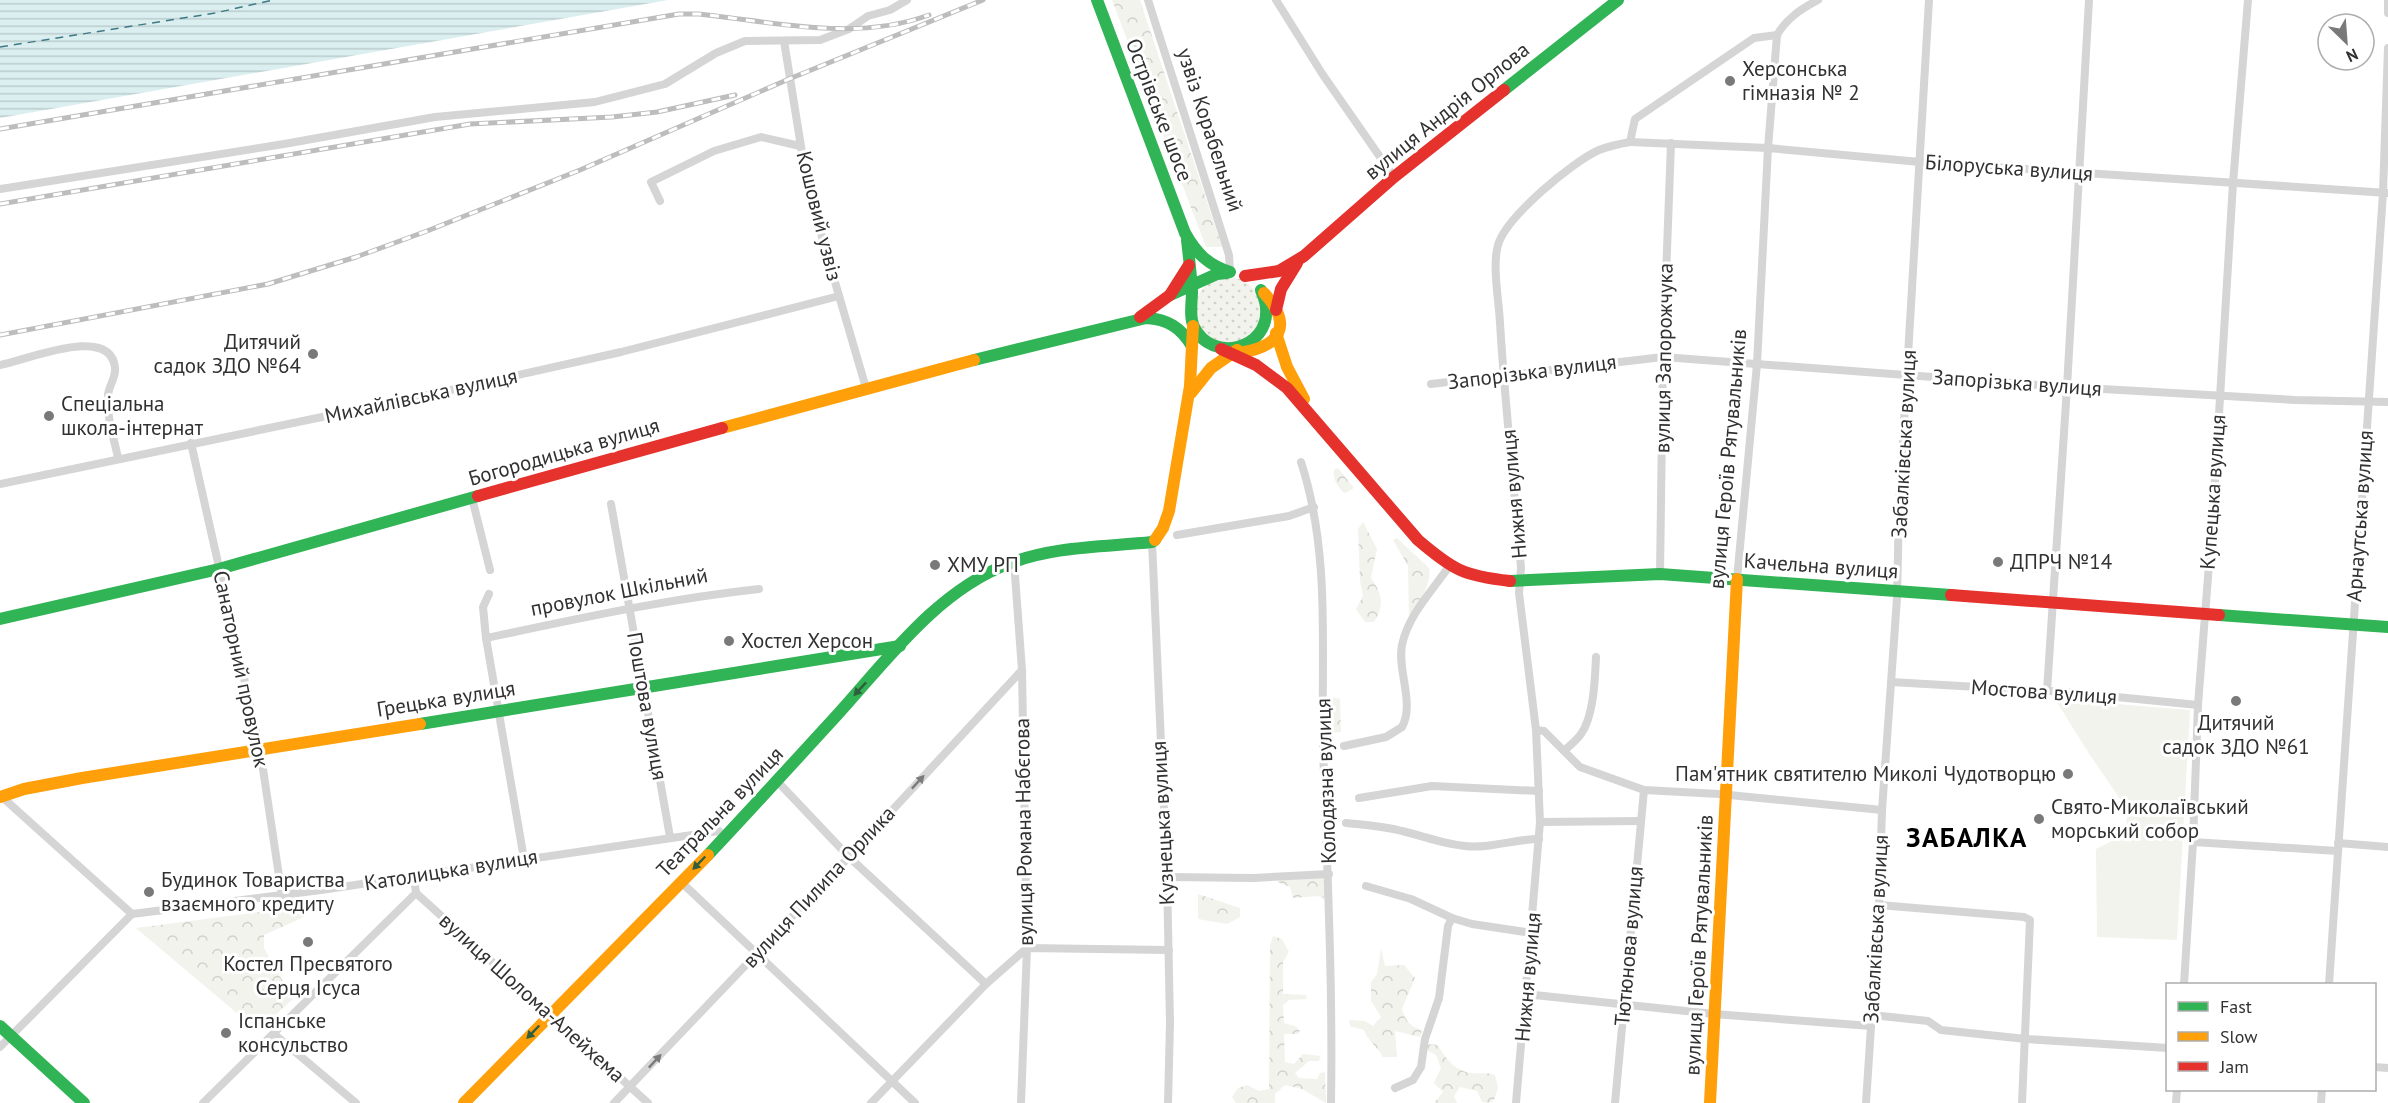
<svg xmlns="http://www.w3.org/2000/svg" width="2388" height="1103" font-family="'PT Sans',sans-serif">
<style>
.grass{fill:url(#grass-dots)}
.forest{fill:url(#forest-crowns)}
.park{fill:#f2f3ec}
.water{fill:url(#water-rules)}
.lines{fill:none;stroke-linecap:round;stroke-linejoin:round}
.ferry{stroke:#3d7a83;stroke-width:1.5;stroke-dasharray:8 6;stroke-linecap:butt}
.street{stroke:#d5d5d5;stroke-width:8}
.fast{stroke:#30b455;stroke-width:12}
.slow{stroke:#ff9f0a;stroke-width:12}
.jam{stroke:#e5322d;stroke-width:12}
.rail-casing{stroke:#bdbdbd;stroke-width:5}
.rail{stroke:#fff;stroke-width:3;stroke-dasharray:9;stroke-linecap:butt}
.oneway{fill:#315f3e}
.oneway2{fill:#7b7b7b}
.poi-dot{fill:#797979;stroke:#fff;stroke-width:2}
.labels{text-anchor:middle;stroke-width:6;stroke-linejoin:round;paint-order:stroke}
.poi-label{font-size:21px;fill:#313131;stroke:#fff;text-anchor:start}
.street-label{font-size:21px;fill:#313131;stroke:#fff}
.district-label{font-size:27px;font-weight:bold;letter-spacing:1.5px;fill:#000;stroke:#fff}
</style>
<defs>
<pattern id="grass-dots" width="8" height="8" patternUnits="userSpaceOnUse" patternTransform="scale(1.5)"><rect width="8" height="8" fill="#f2f3ec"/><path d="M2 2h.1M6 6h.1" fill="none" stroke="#d0d1cb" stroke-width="1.8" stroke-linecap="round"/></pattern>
<pattern id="forest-crowns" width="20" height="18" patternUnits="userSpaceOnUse" patternTransform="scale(1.5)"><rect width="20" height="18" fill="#f2f3ec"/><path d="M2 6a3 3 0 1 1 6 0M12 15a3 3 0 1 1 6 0" fill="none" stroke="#d0d1cb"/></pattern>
<pattern id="water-rules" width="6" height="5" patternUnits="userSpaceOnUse" patternTransform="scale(1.5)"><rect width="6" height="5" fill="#dbeef0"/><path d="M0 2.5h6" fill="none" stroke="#bccdce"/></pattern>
</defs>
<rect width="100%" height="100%" fill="#fff"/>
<circle class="grass" cx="1228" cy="310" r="33"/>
<g class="forest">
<polygon points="1112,0 1140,0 1222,247 1206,247"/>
<path d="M1338 468 1354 488 1345 493C1338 489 1332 477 1334 470Z"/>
<path d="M1363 522 1377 549 1371 578C1382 593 1385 606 1374 622H1365L1356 609 1363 596 1360 581 1358 529Z"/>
<path d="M1397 538 1429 568C1432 587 1417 603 1409 621L1408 566 1393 540Z"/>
<polygon points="1332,697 1340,699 1341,732 1331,733 1329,730 1328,700"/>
<path d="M1318 872C1326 881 1330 888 1323 899L1319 896 1293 898 1290 887 1277 882 1284 873Z"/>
<polygon points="1198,894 1240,908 1240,917 1227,924 1198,919"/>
<polygon points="307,906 304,917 264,935 264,948 293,999 258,1031 136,928"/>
<polygon points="1273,936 1282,939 1289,952 1283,962 1283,994 1306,995 1307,999 1289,1000 1283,1005 1284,1023 1295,1026 1300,1031 1298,1034 1284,1034 1285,1062 1294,1064 1303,1054 1320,1056 1319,1061 1309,1061 1295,1073 1299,1078 1317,1079 1320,1073 1325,1072 1326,1103 1302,1089 1285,1085 1275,1094 1275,1103 1236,1103 1232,1097 1238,1088 1247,1085 1259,1091 1269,1089 1270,946"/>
<path d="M1381 948 1385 966 1404 965 1415 978 1402 1009C1406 1021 1410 1027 1422 1030L1420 1037 1395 1031 1397 1057H1383C1378 1048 1366 1038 1364 1030L1350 1026 1349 1020 1365 1021 1373 1026 1381 1017 1371 1001V982L1377 974Z"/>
<path d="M1426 1044 1438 1045C1445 1058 1455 1071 1471 1073 1480 1074 1486 1072 1495 1075L1498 1088 1494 1100 1489 1103 1482 1102 1477 1091 1460 1087 1454 1096 1457 1103H1434L1443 1092 1434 1083 1441 1068 1436 1055 1426 1050Z"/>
</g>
<polygon class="park" points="2055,699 2190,710 2177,940 2097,937 2096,849 2126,834 2127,809 2088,752"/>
<polygon class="water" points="0,0 668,0 0,118"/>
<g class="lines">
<polyline class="ferry" points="0,47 215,13 273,0"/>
<g class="street">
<polyline points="1148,0 1229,255 1230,272"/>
<polyline points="1276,0 1323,75 1394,177"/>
<polyline points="2388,0 2388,13"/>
<polyline points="784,41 804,165 823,241 866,388"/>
<polyline points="1630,142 1768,148 1920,162 2388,193"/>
<polyline points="0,189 284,144 435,117 595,102 665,84 716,53 745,41 820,40 849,29 868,16 890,10 907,0"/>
<polyline points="660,201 651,182 714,151 761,137 800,146"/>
<path d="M0 365C25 361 111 323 115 368 116 378 109 385 108 395 106 416 114 438 118 458"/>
<polyline points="1431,384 1663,357 2067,387 2295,400 2388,402"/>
<polyline points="191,443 260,749 282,896"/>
<path d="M1301 462C1331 554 1321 652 1323 747 1327 866 1333 984 1331 1103"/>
<polyline points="0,484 433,394 621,352 839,296"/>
<polyline points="472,498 490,570"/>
<polyline points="611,504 670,837"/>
<polyline points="1177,535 1289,516 1314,507"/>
<polyline points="1152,542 1167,877 1170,1023 1168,1103"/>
<polyline points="1014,562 1022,670 1027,948 1021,1103"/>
<polyline points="1660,574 1663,357 1671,143"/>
<path d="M1737 579 1757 364 1768 148 1777 35C1787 18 1801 9 1818 0"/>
<polyline points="489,594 483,607 486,638 524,859"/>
<path d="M486 638C577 619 666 599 759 589"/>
<polyline points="1891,682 2066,692 2198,705"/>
<polyline points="2047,691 2067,387 2089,0"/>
<polyline points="1536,730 1544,731 1580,767 1644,790 1719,794 1882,810"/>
<path d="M1344 746 1386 737 1402 727C1415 703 1397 671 1402 645 1408 615 1433 590 1450 565"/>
<path d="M1564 751C1570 745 1577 740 1581 734 1594 716 1595 678 1596 657"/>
<polyline points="777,781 849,857 986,984"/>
<polyline points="2,797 132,914"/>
<polyline points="1359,798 1432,786 1539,791"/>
<polyline points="1540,822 1640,821"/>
<path d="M1346 823C1365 825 1383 826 1402 831 1423 836 1443 844 1465 846 1489 849 1514 839 1539 839"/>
<polyline points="2193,842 2338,851"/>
<polyline points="2338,843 2388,847"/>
<polyline points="1167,877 1253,878 1329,874"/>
<polyline points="680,881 915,1103"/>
<polyline points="1366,886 1411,899 1452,918 1472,924 1532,933"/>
<polyline points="416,893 648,1103"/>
<polyline points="1879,905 2024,917 2030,920 2022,1103"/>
<polyline points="2184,984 2193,842 2198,705 2213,513 2233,183 2248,0"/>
<polyline points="2329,984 2383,193 2388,48"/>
<polyline points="1525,994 1714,1014 1871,1026"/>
<polyline points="1872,1015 1928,1021 1941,1030 2026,1039 2168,1048"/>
<polyline points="274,1034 356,1103"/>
<polyline points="0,1047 132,914 321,890 719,831 724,836"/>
<polyline points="2374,1067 2388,1068"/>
<polyline points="1395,1088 1413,1080 1421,1067 1425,1039 1439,998 1448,926 1452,918"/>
<polyline points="203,1103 416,893 414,877"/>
<polyline points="614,1103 849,857 1022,670"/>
<polyline points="871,1103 986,984 1027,948 1169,950"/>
<path d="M1516 1103 1540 822 1536 730 1519 593 1521 568C1514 486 1505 405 1500 323 1499 301 1492 266 1498 245 1506 217 1572 162 1599 150 1609 146 1619 144 1630 142L1635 119 1754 38 1777 35"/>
<polyline points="1615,1103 1644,790"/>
<polyline points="1866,1103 1879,905 1882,810 1897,598 1899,508 1929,0"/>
<polyline points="2176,1103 2177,1090"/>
<polyline points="2321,1103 2322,1090"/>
</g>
<g class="fast">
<path d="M1097 0 1185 233C1196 253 1208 265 1230 272"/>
<polyline points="1504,90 1618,0"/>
<path d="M1187 240C1189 257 1191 274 1192 291 1192 302 1189 317 1194 327 1212 364 1270 349 1266 308 1266 302 1263 296 1261 290"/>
<polyline points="1170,295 1217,274 1227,273"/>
<path d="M974 360 1146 318C1168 319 1181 328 1192 346"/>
<polyline points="1510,581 1660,574 1951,595"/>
<polyline points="2219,615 2388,627"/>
<polyline points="0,619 219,569 478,496"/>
<polyline points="420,724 900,646"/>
<path d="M708 855C752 808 795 761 838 714 887 660 937 591 1008 564 1053 546 1104 547 1152 542L1155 540"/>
<polyline points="0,1026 84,1103"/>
</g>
<g class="slow">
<polyline points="1276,333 1287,367 1304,399"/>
<path d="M1239 353C1280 347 1294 326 1264 293"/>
<polyline points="1191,393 1211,368 1237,350"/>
<polyline points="722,428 974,360"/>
<polyline points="1155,540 1163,528 1169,511 1190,386 1193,326"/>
<polyline points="0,797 24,789 82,778 420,724"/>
<polyline points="464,1103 708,855"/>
<polyline points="1710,1103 1737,579"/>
</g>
<g class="jam">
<polyline points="1245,276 1279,271 1304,256 1394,177 1504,90"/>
<polyline points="1276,310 1281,289 1297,263"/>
<polyline points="1140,317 1170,295 1189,265"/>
<path d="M1221 349 1256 365 1287 388 1418 540C1453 570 1464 576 1510 581"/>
<polyline points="478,496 722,428"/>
<polyline points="1951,595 2219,615"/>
</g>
<g class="rail-casing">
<g id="rail">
<path d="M0 129 679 14H699C774 22 856 42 929 15"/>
<polyline points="0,204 470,124 612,117 657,112 735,95"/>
<polyline points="0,335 268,284 356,257 427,231 580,170 789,79 983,0"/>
</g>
</g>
<use href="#rail" class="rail"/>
</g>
<defs><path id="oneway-solid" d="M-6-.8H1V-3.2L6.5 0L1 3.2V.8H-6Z" transform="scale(1.5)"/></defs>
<g class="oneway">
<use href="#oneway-solid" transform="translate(860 689) rotate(133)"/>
<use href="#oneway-solid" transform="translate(699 863) rotate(134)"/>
<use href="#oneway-solid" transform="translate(533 1032) rotate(134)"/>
</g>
<g class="oneway2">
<use href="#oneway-solid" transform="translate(918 782) rotate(-47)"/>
<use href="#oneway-solid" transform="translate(655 1061) rotate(-47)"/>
</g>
<g class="poi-dot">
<circle cx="1730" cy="81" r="6"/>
<circle cx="313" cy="354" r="6"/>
<circle cx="49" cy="416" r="6"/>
<circle cx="1998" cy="562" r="6"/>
<circle cx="935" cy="565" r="6"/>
<circle cx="729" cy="641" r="6"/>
<circle cx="2236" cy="701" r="6"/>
<circle cx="2068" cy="774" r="6"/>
<circle cx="2039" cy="819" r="6"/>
<circle cx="149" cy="892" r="6"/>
<circle cx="308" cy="942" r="6"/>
<circle cx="226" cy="1033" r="6"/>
</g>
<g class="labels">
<g class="poi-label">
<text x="1742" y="76">Херсонська<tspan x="1742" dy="24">гімназія № 2</tspan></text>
<text x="301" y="349" text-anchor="end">Дитячий<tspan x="301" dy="24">садок ЗДО №64</tspan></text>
<text x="61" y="411">Спеціальна<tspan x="61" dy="24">школа-інтернат</tspan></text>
<text x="2010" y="569">ДПРЧ №14</text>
<text x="947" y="572">ХМУ РП</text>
<text x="741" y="648">Хостел Херсон</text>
<text x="2236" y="730" text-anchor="middle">Дитячий<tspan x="2236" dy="24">садок ЗДО №61</tspan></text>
<text x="2056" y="781" text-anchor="end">Пам'ятник святителю Миколі Чудотворцю</text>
<text x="2051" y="814">Свято-Миколаївський<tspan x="2051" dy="24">морський собор</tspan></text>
<text x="161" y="887">Будинок Товариства<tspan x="161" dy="24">взаємного кредиту</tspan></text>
<text x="308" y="971" text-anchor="middle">Костел Пресвятого<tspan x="308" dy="24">Серця Ісуса</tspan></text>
<text x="238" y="1028">Іспанське<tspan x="238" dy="24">консульство</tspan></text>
</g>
<g class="street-label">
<text transform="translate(1159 110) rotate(69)" y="7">Острівське шосе</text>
<text transform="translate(1447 111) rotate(-39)" y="7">вулиця Андрія Орлова</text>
<text transform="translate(1210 130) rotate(72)" y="7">узвіз Корабельний</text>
<text transform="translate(2009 168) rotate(4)" y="7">Білоруська вулиця</text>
<text transform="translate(819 216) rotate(76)" y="7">Кошовий узвіз</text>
<text transform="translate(1664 358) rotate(-89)" y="7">вулиця Запорожчука</text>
<text transform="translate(1532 372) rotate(-7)" y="7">Запорізька вулиця</text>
<text transform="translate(2017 383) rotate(4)" y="7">Запорізька вулиця</text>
<text transform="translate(421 396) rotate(-12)" y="7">Михайлівська вулиця</text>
<text transform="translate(1904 444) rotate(-87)" y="7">Забалківська вулиця</text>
<text transform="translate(564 452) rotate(-16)" y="7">Богородицька вулиця</text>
<text transform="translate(1728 459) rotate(-85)" y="7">вулиця Героїв Рятувальників</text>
<text transform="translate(2213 492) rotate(-86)" y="7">Купецька вулиця</text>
<text transform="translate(1514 494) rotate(-95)" y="7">Нижня вулиця</text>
<text transform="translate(2360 516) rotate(-86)" y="7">Арнаутська вулиця</text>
<text transform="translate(1821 566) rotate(4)" y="7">Качельна вулиця</text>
<text transform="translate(619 592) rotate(-11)" y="7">провулок Шкільний</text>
<text transform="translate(241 669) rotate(78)" y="7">Санаторний провулок</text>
<text transform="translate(2044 692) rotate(4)" y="7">Мостова вулиця</text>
<text transform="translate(446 699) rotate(-9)" y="7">Грецька вулиця</text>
<text transform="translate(647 706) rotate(80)" y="7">Поштова вулиця</text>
<text transform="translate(1326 781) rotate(-92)" y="7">Колодязна вулиця</text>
<text transform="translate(720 812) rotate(-46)" y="7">Театральна вулиця</text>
<text transform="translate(1163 823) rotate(-93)" y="7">Кузнецька вулиця</text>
<text transform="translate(1024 832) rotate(-91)" y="7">вулиця Романа Набєгова</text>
<text transform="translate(451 870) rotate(-9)" y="7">Католицька вулиця</text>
<text transform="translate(819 887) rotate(-47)" y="7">вулиця Пилипа Орлика</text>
<text transform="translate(1876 929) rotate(-87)" y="7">Забалківська вулиця</text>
<text transform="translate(1699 945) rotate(-87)" y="7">вулиця Героїв Рятувальників</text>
<text transform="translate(1629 946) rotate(-85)" y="7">Тютюнова вулиця</text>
<text transform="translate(1528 977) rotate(-85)" y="7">Нижня вулиця</text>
<text transform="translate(532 998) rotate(42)" y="7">вулиця Шолома-Алейхема</text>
</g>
<g class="district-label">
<text x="1967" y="847">ЗАБАЛКА</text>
</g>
</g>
<rect x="2166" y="983" width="210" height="108" fill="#ffffff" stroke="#adadad" stroke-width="1.5"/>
<rect x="2178" y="1002" width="30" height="9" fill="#30b455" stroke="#adadad" stroke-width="1.5"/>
<text x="2220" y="1013" font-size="18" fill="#313131">Fast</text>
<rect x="2178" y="1032" width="30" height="9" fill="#ff9f0a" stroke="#adadad" stroke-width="1.5"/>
<text x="2220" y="1043" font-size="18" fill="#313131">Slow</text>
<rect x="2178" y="1062" width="30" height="9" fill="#e5322d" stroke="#adadad" stroke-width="1.5"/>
<text x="2220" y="1073" font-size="18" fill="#313131">Jam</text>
<g transform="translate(2346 42) rotate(155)"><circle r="28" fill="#ffffff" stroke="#adadad" stroke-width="1.5"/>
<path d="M0-4.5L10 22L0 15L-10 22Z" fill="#797979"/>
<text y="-9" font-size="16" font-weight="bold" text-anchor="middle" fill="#313131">N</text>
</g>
</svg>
